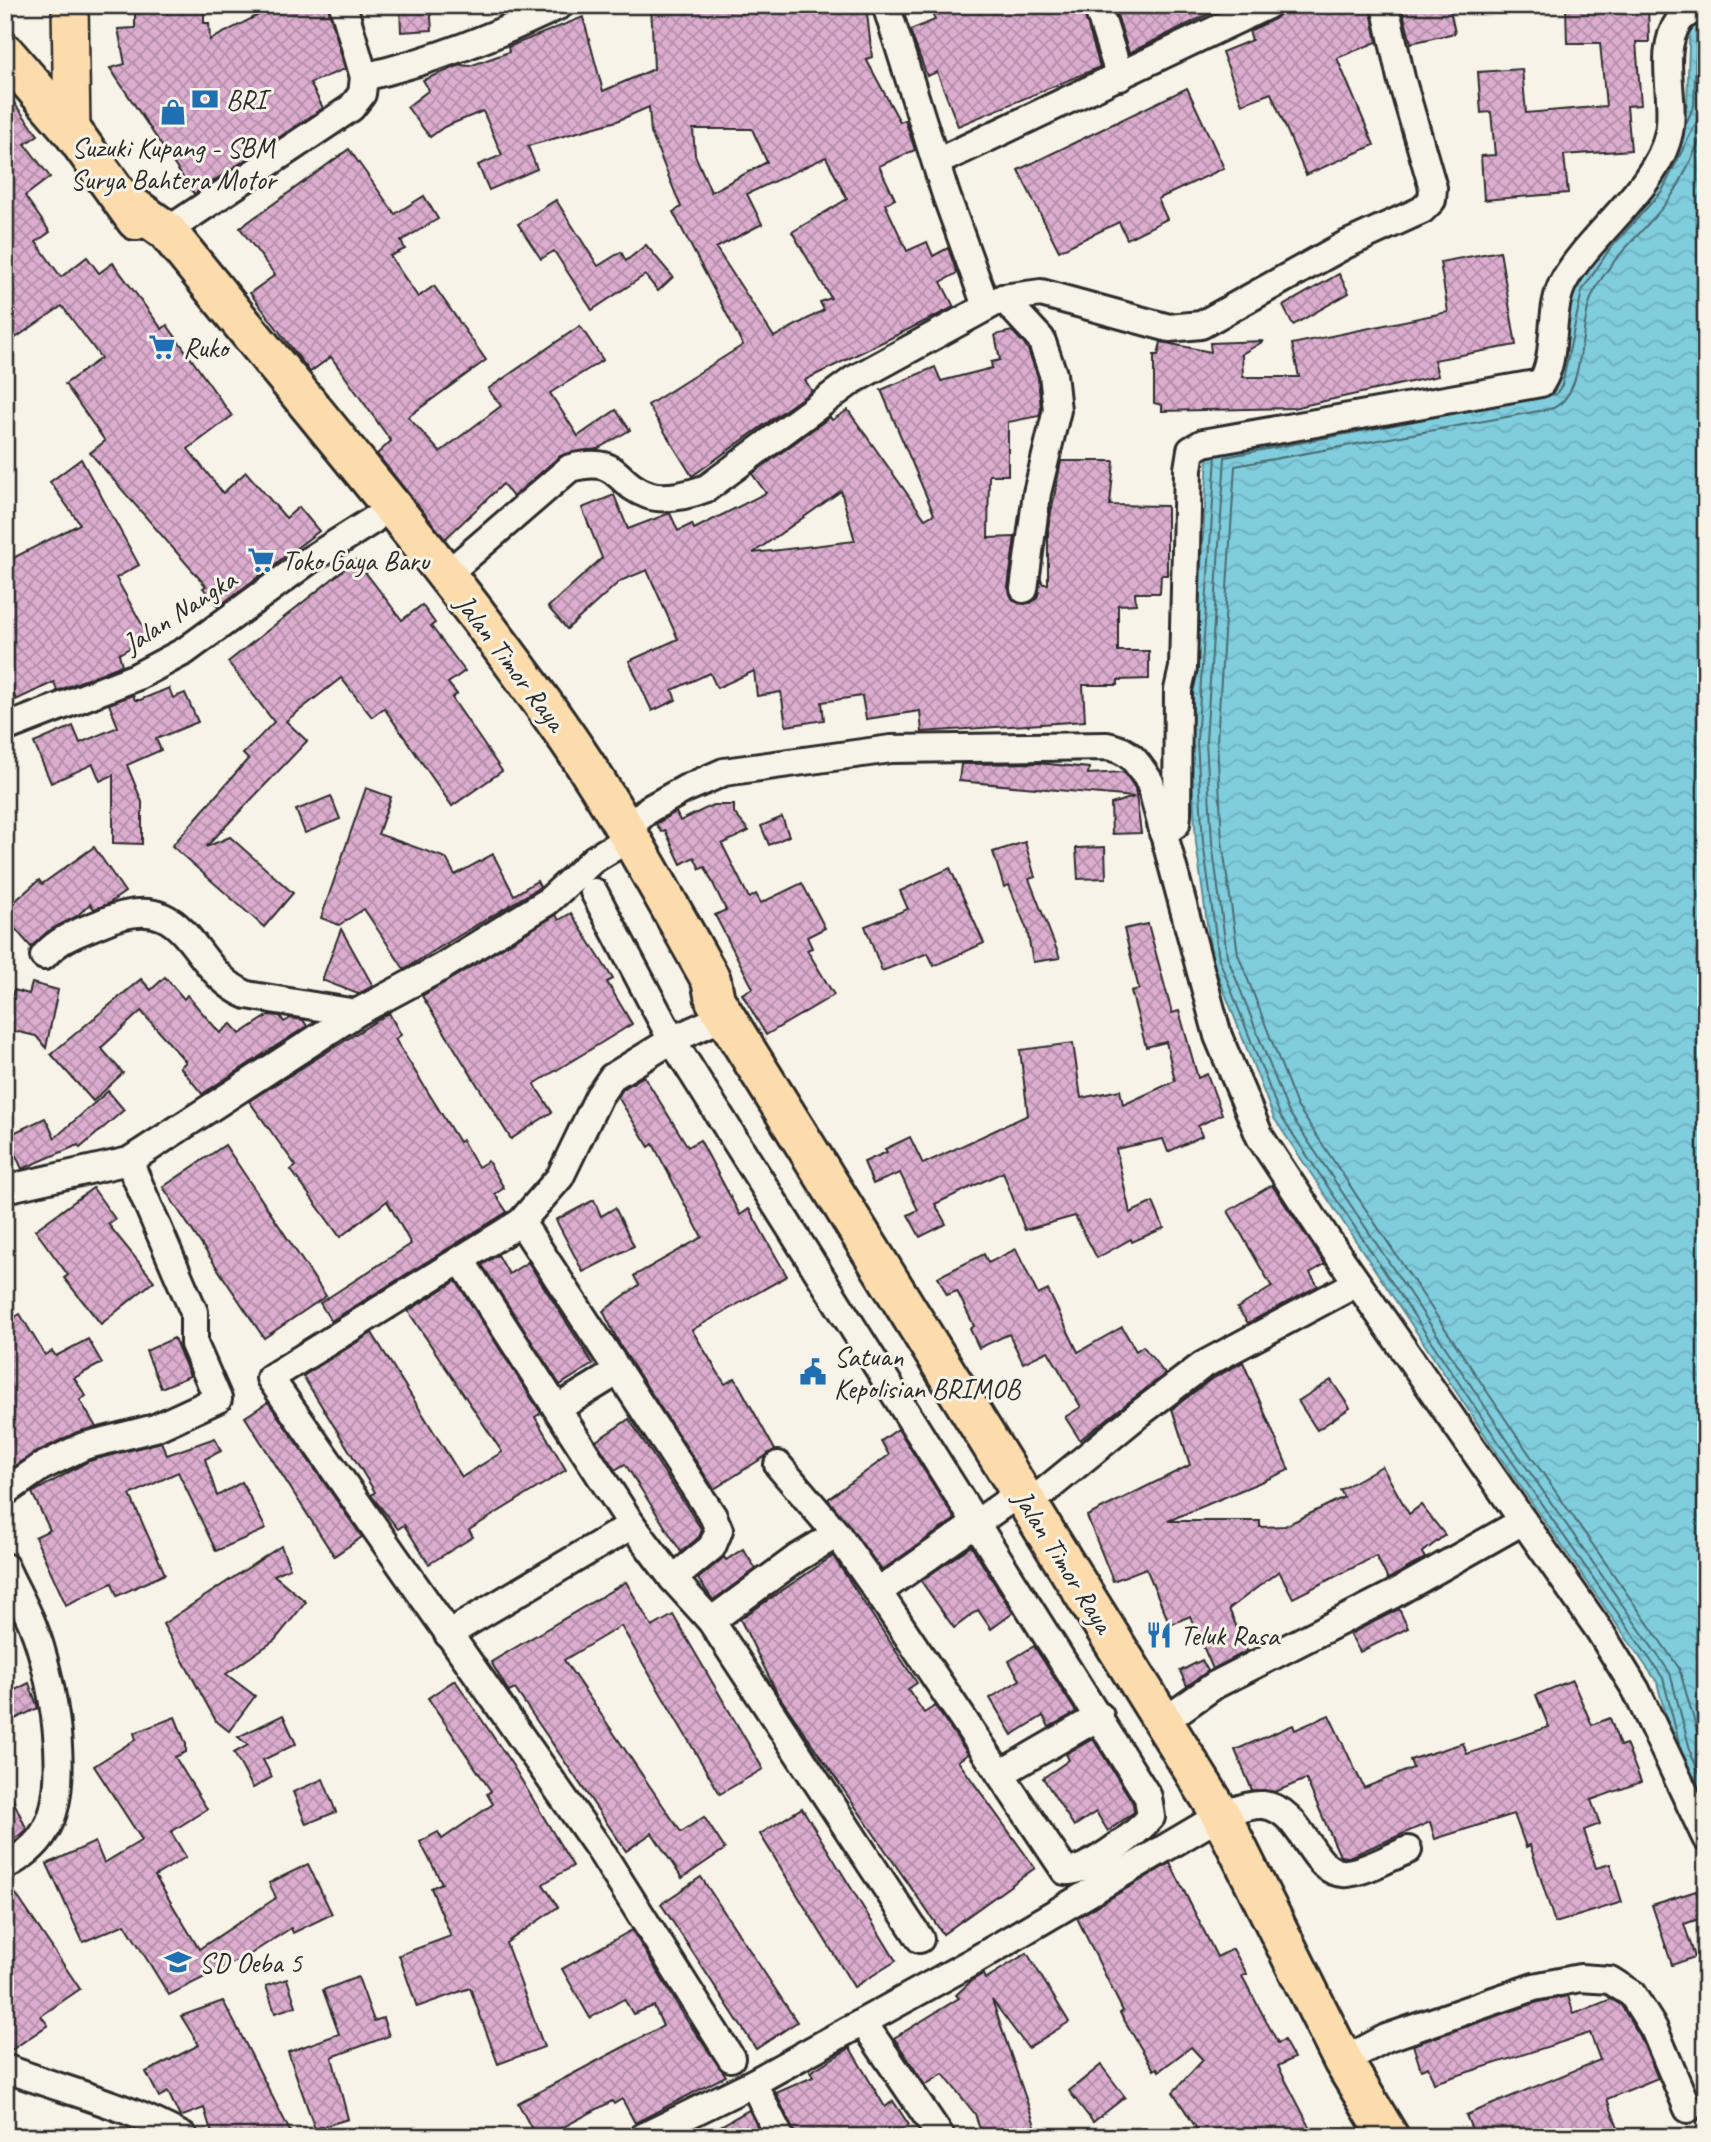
<svg xmlns="http://www.w3.org/2000/svg" width="1711" height="2142" font-family="Caveat,sans-serif">
<style>
.water{fill:url(#water-waves);stroke:#5d8c96;stroke-width:2}
.lines{fill:none;stroke-linecap:round;stroke-linejoin:round}
.shore{stroke:#4d6c72;stroke-width:2}
.building{fill:url(#building-cross-hatch);stroke:#2b2b2b;stroke-width:2;fill-rule:evenodd}
.minor-casing{stroke:#2b2b2b;stroke-width:32}
.major-casing{stroke:#2b2b2b;stroke-width:40}
.highway-casing{stroke:#2b2b2b;stroke-width:44}
.minor{stroke:#f7f3e8;stroke-width:26}
.major{stroke:#fcdcac;stroke-width:35}
.highway{stroke:#fcdcac;stroke-width:38}
.labels{text-anchor:middle;stroke-width:6;stroke-linejoin:round;paint-order:stroke}
.poi-label{font-size:28px;fill:#2b2b2b;stroke:#f7f3e8;text-anchor:start}
.street-label{font-size:28px;fill:#2b2b2b;stroke:#f7f3e8}
</style>
<defs>
<pattern id="water-waves" width="16" height="10" patternUnits="userSpaceOnUse" patternTransform="scale(1.75)"><rect width="16" height="10" fill="#7fcddd"/><path d="M0 5q4-4 8 0t8 0" fill="none" stroke="#6eb0be"/></pattern>
<pattern id="building-cross-hatch" width="8" height="8" patternUnits="userSpaceOnUse" patternTransform="scale(1.75)"><rect width="8" height="8" fill="#dcadcf"/><path d="M0 0l8 8M0 8l8-8" fill="none" stroke="#b38da8"/></pattern>
</defs>
<rect width="100%" height="100%" fill="#f7f3e8"/>
<filter id="ink" filterUnits="userSpaceOnUse"><feTurbulence type="fractalNoise" baseFrequency=".0143" numOctaves="2"/><feDisplacementMap in="SourceGraphic" scale="14" xChannelSelector="R" yChannelSelector="G"/><feConvolveMatrix kernelMatrix="1 2 1 2 8 2 1 2 1" color-interpolation-filters="sRGB"/></filter>
<g filter="url(#ink)">
<polygon class="water" points="1706,5 1706,1824 1677,1762 1657,1682 1495,1450 1274,1118 1212,960 1196,843 1190,740 1209,443 1546,382 1567,285 1649,182 1687,105 1690,15"/>
<g class="lines">
<g class="shore">
<polyline points="1706,24 1702,111 1662,191 1609,250 1582,291 1562,385 1556,394 1225,457 1206,741 1212,842 1227,956 1288,1111 1508,1441 1670,1673 1692,1757 1706,1786"/>
<polyline points="1685,126 1694,105 1697,25"/>
<path d="M1706 126C1695 149 1685 178 1670 198 1646 231 1611 256 1593 294 1578 324 1587 398 1550 409L1235 466 1217 741 1222 841 1238 954 1297 1106 1516 1435 1679 1668 1706 1762"/>
<polyline points="1216,456 1197,741 1203,842 1219,959 1280,1115 1501,1446 1663,1678 1681,1751"/>
</g>
</g>
<g class="building">
<polygon points="135,5 204,5 204,23 209,23 210,40 278,5 286,5 289,11 304,5 328,5 345,69 310,83 323,108 194,194 110,68 125,64 118,29 135,28"/>
<polygon points="400,5 430,5 432,30 401,32"/>
<path d="M651 5H866L872 57 866 59 900 122 905 120 915 150 879 166 895 199 885 204 907 251 927 242 933 256 948 248 957 273 941 282 954 307 805 380 812 391 692 476 648 405 743 345 673 212 681 207 651 133 649 107 617 121 528 146 537 169 489 190 478 165 502 155 483 111 444 127 430 137 407 107 429 90 423 80 461 65 470 66 509 52 508 47 583 17 603 91 654 69ZM693 129H752L767 162 711 192 695 155ZM826 157 847 199 792 232 831 298 820 302 824 310 774 337 716 248 762 224 747 194Z"/>
<polygon points="928,5 1082,5 1100,67 958,126 937,72 927,76 910,30 935,20"/>
<polygon points="1114,5 1227,5 1129,53"/>
<polygon points="1284,5 1370,5 1377,42 1337,58 1374,145 1306,175 1271,93 1242,104 1222,52 1252,40 1249,31 1275,19"/>
<polygon points="1401,5 1449,5 1455,33 1411,43"/>
<polygon points="1566,5 1648,5 1649,42 1636,42 1641,105 1627,106 1631,150 1564,155 1568,193 1484,200 1481,156 1495,155 1491,112 1481,113 1478,72 1522,69 1526,113 1606,106 1600,43 1567,43"/>
<polygon points="1187,88 1224,168 1158,199 1167,219 1127,239 1119,222 1059,251 1018,170"/>
<polygon points="5,91 38,135 25,144 50,177 25,196 50,232 36,242 61,277 87,257 99,273 113,263 162,329 167,325 232,416 188,449 223,493 246,472 286,518 299,507 319,531 218,607 203,588 206,586 90,453 105,441 65,384 101,358 62,306 5,345"/>
<polygon points="349,149 395,214 424,196 438,219 401,241 405,249 390,256 418,297 434,286 486,360 408,417 440,452 501,406 488,389 580,326 603,360 550,393 578,436 616,410 630,430 597,449 560,456 513,497 503,484 445,539 377,454 391,441 331,357 310,372 250,293 275,275 240,228"/>
<polygon points="556,200 598,266 621,252 626,261 646,245 673,277 658,291 645,275 592,310 554,251 541,259 518,224"/>
<polygon points="1500,251 1516,345 1434,360 1438,376 1293,408 1162,411 1162,405 1154,403 1154,355 1158,355 1161,342 1211,352 1210,343 1264,341 1240,355 1242,354 1243,377 1299,377 1292,344 1448,312 1440,262"/>
<polygon points="1339,274 1349,293 1293,325 1283,306"/>
<path d="M1012 331 1027 347 1038 377 1041 409 1039 416 1008 422V475H989L988 538 1015 537 1008 587 1014 601 1031 603 1037 598 1041 579 1043 584H1048V528L1061 461H1114L1110 505 1167 506V575H1161L1160 593H1135L1136 604 1118 605V651H1149V679L1118 680V685H1083L1085 721 922 732 920 711 866 719 862 696 822 702 824 720 786 726 781 692 757 696 754 671 717 688 710 673 672 690 676 700 652 711 629 661 678 639 647 570 620 581 567 629 548 607 602 558 582 508 614 495 628 529 670 513 678 531 692 524 694 529 766 493 752 474 830 417 832 420 848 410 925 519 934 514 881 390 935 367 941 381 992 368 991 362 1000 360 995 335ZM841 491 855 541 753 553Z"/>
<polygon points="81,459 139,565 116,578 149,637 119,654 122,665 57,691 54,682 16,700 5,675 5,562 80,524 50,482"/>
<polygon points="356,560 402,620 422,605 435,623 431,626 465,671 448,683 457,694 452,698 502,771 452,806 384,708 372,717 341,678 286,721 307,741 206,847 230,837 293,893 264,927 172,846 248,759 243,754 274,722 228,662"/>
<polygon points="169,688 173,698 185,693 198,722 156,739 161,750 127,765 142,802 142,844 113,843 113,775 100,781 93,764 51,783 34,743 73,726 80,743 118,727 109,704 133,695 135,700 140,700"/>
<polygon points="1038,763 1089,768 1088,774 1124,772 1135,788 1141,833 1112,834 1111,804 1134,797 959,781 961,764"/>
<polygon points="366,788 391,797 378,834 446,858 455,875 493,854 514,895 537,881 540,887 404,969 364,909 339,925 321,918"/>
<polygon points="331,796 340,819 305,833 296,810"/>
<polygon points="713,805 734,805 734,813 749,831 722,844 749,898 756,894 761,903 802,883 825,928 807,937 812,948 807,950 834,995 766,1035 742,994 753,988 715,915 726,910 705,867 700,869 694,857 681,864 665,830 661,832 656,824 676,812 680,821"/>
<polygon points="782,817 789,836 769,845 761,826"/>
<polygon points="1025,842 1035,877 1029,879 1060,958 1033,962 1027,930 1009,885 1004,887 993,852"/>
<polygon points="94,847 125,892 106,905 94,909 90,904 77,916 47,932 31,947 5,917 5,910 39,880 42,884"/>
<polygon points="1105,847 1106,878 1078,879 1076,848"/>
<polygon points="950,868 984,943 934,966 928,953 882,971 865,926 908,909 900,891"/>
<polygon points="571,913 613,979 607,982 632,1024 534,1084 552,1112 511,1139 422,996 556,915 559,920"/>
<polygon points="1148,924 1172,1013 1179,1011 1198,1078 1207,1074 1222,1114 1198,1126 1202,1136 1168,1152 1163,1139 1116,1149 1130,1213 1153,1202 1164,1228 1132,1242 1131,1239 1097,1258 1075,1216 1025,1230 1003,1172 935,1204 946,1224 920,1237 908,1215 918,1210 900,1173 873,1184 864,1162 887,1152 885,1149 910,1137 923,1164 1028,1115 1020,1050 1073,1043 1081,1098 1120,1090 1123,1105 1175,1081 1166,1042 1146,1047 1131,991 1139,989 1124,929"/>
<polygon points="341,929 373,986 358,994 322,980"/>
<polygon points="165,977 184,999 187,995 220,1033 231,1024 240,1034 269,1015 280,1016 284,1022 291,1018 303,1020 307,1026 202,1094 180,1067 186,1062 141,1011 101,1048 123,1073 93,1101 51,1054 141,979 151,990"/>
<polygon points="32,983 58,990 46,1048 36,1036 5,1029 5,995 12,995 14,990 29,994"/>
<polygon points="389,1013 401,1035 395,1039 459,1142 462,1140 478,1167 488,1161 504,1188 495,1194 507,1212 331,1321 320,1303 411,1244 387,1201 340,1237 291,1170 296,1166 249,1101"/>
<polygon points="644,1076 688,1147 700,1140 740,1215 749,1209 787,1276 692,1330 725,1384 735,1378 775,1450 714,1489 621,1347 603,1311 639,1285 634,1276 702,1237 653,1144 649,1147 618,1097 623,1089"/>
<polygon points="108,1091 124,1110 80,1148 78,1145 22,1169 7,1136 45,1118 55,1138"/>
<polygon points="225,1145 326,1296 264,1338 163,1187"/>
<polygon points="1272,1185 1325,1264 1310,1273 1318,1286 1248,1323 1237,1308 1272,1287 1228,1211"/>
<polygon points="93,1188 115,1219 108,1224 154,1281 101,1324 64,1278 68,1275 35,1230"/>
<polygon points="594,1200 601,1216 615,1208 634,1246 583,1272 556,1220"/>
<polygon points="1016,1249 1038,1295 1048,1290 1078,1352 1122,1327 1136,1351 1143,1346 1165,1374 1080,1440 1065,1417 1081,1407 1048,1351 1023,1363 1009,1334 979,1348 970,1329 974,1326 957,1291 947,1295 938,1277 984,1254 988,1263"/>
<polygon points="498,1255 509,1274 528,1262 593,1364 560,1385 482,1265"/>
<polygon points="456,1281 541,1413 535,1417 566,1470 469,1530 473,1537 429,1564 404,1525 398,1529 371,1495 375,1492 303,1376 372,1333 462,1477 502,1452 408,1311"/>
<polygon points="20,1314 45,1355 52,1351 56,1356 88,1339 102,1363 74,1378 86,1396 80,1400 96,1427 77,1432 34,1453 5,1473 5,1323"/>
<polygon points="174,1338 190,1376 161,1388 146,1351"/>
<polygon points="1243,1362 1289,1470 1168,1521 1260,1521 1260,1527 1285,1526 1344,1497 1340,1490 1382,1466 1409,1514 1421,1505 1445,1535 1422,1553 1425,1558 1388,1579 1376,1556 1293,1598 1279,1571 1229,1609 1247,1651 1213,1669 1190,1616 1170,1625 1146,1568 1113,1581 1087,1516 1190,1465 1172,1409 1210,1380"/>
<polygon points="1331,1380 1350,1408 1317,1430 1298,1401"/>
<polygon points="268,1402 362,1537 334,1556 245,1417"/>
<polygon points="629,1419 702,1530 699,1537 681,1552 625,1464 615,1470 596,1441"/>
<polygon points="898,1429 955,1519 882,1570 828,1499 889,1455 881,1441"/>
<polygon points="215,1438 221,1451 205,1459 217,1496 242,1482 266,1529 216,1551 178,1472 130,1495 165,1574 117,1596 112,1583 66,1605 35,1537 50,1530 32,1493 89,1461 161,1442 167,1455"/>
<polygon points="281,1546 290,1568 274,1575 306,1602 275,1640 226,1674 255,1696 229,1731 216,1721 163,1624"/>
<polygon points="971,1546 1013,1613 991,1629 978,1610 954,1628 921,1581"/>
<polygon points="743,1549 756,1569 713,1600 698,1579 724,1557 726,1560"/>
<polygon points="833,1556 917,1683 908,1689 924,1713 935,1706 968,1754 958,1761 1035,1868 943,1934 777,1693 740,1619"/>
<polygon points="626,1582 652,1627 673,1615 763,1769 720,1794 621,1626 564,1660 681,1832 704,1817 725,1849 682,1878 652,1833 626,1851 515,1689 509,1692 491,1662"/>
<polygon points="1399,1609 1408,1628 1360,1652 1350,1634"/>
<polygon points="1034,1646 1076,1712 1049,1727 1043,1716 1012,1735 990,1698 1020,1680 1009,1661"/>
<polygon points="1202,1660 1208,1671 1187,1686 1180,1671"/>
<polygon points="455,1680 513,1766 573,1866 543,1884 558,1907 506,1943 544,2047 498,2064 470,1988 417,2007 399,1955 451,1936 431,1888 442,1883 420,1842 438,1832 442,1839 493,1804 487,1794 491,1791 428,1698"/>
<polygon points="1572,1680 1592,1725 1610,1718 1620,1746 1626,1744 1641,1782 1591,1800 1600,1824 1584,1830 1596,1868 1610,1864 1622,1902 1555,1923 1530,1845 1526,1847 1514,1814 1435,1839 1430,1822 1349,1857 1340,1856 1306,1779 1275,1792 1252,1790 1235,1750 1293,1725 1295,1730 1329,1715 1364,1788 1413,1768 1410,1760 1463,1743 1467,1754 1549,1727 1536,1695"/>
<polygon points="29,1683 38,1708 5,1724 5,1695"/>
<polygon points="283,1715 296,1744 263,1760 272,1777 253,1788 234,1753 248,1745 238,1737"/>
<polygon points="175,1717 186,1744 186,1752 175,1757 207,1809 171,1832 186,1857 155,1876 199,1949 276,1898 269,1883 308,1864 332,1914 293,1933 291,1928 249,1955 169,1995 125,1924 83,1942 47,1864 95,1842 104,1863 142,1840 94,1766 136,1739 134,1733"/>
<polygon points="1093,1739 1133,1803 1134,1812 1108,1831 1096,1812 1074,1826 1043,1778 1069,1760 1066,1754"/>
<polygon points="323,1779 336,1812 306,1824 293,1792"/>
<polygon points="5,1783 27,1830 5,1845"/>
<polygon points="802,1808 896,1961 854,1987 760,1834"/>
<polygon points="1170,1863 1217,1957 1233,1949 1247,1974 1242,1976 1278,2043 1284,2040 1294,2058 1278,2066 1311,2129 1296,2137 1202,2137 1173,2092 1203,2060 1191,2047 1159,2071 1157,2068 1154,2070 1120,2013 1123,2011 1077,1918"/>
<polygon points="701,1877 797,2022 756,2049 661,1904"/>
<polygon points="7,1881 80,1989 41,2016 48,2025 7,2053"/>
<polygon points="1696,1891 1705,1917 1684,1924 1695,1957 1672,1965 1652,1905"/>
<polygon points="632,1930 688,2022 726,2076 635,2123 622,2099 614,2104 612,2101 545,2137 536,2137 518,2103 663,2026 654,2006 633,2014 624,1999 590,2018 562,1969"/>
<polygon points="1027,1953 1069,2022 1028,2048 992,2000 1039,2137 983,2137 975,2114 943,2074 925,2085 894,2038 959,1998 956,1995 971,1981 983,1974 985,1979"/>
<polygon points="358,1977 374,2021 383,2018 389,2036 332,2057 348,2119 315,2129 288,2052 339,2034 323,1990"/>
<polygon points="287,1979 296,2006 275,2013 266,1986"/>
<polygon points="1568,1996 1574,2014 1611,1999 1621,2005 1640,2036 1658,2078 1607,2099 1622,2137 1475,2137 1466,2115 1600,2060 1590,2033 1434,2083 1428,2067 1421,2070 1413,2045 1538,2002"/>
<polygon points="223,2001 239,2031 293,2137 213,2137 204,2108 180,2117 168,2092 159,2097 146,2072 199,2045 181,2016"/>
<polygon points="850,2048 885,2107 893,2101 909,2125 892,2137 796,2137 776,2093 813,2077 810,2072"/>
<polygon points="1101,2065 1125,2097 1093,2122 1069,2091"/>
<polygon points="749,2110 761,2134 756,2137 701,2137"/>
</g>
<g class="lines">
<g class="minor-casing">
<g id="minor">
<path d="M343 5 364 77C435 60 494 37 560 5"/>
<polyline points="886,5 946,195 986,306"/>
<polyline points="1097,5 1120,77"/>
<polyline points="937,162 1268,5"/>
<polyline points="167,231 351,108 362,94 364,77"/>
<polyline points="1003,298 1041,339 1053,374 1057,410 1037,493 1024,589"/>
<path d="M446 575 570 468C621 455 612 482 648 495 665 501 691 494 707 488L853 380 1003 298 1041 293 1169 328 1201 325 1345 245 1422 210 1432 200 1433 188 1401 78 1385 5"/>
<polyline points="5,728 136,677 185,651 308,561 373,520"/>
<path d="M627 829 649 809 685 789 724 772 891 749 1107 746C1130 750 1137 762 1150 782L1218 1036 1260 1137 1329 1242 1599 1630 1636 1690 1706 1838"/>
<path d="M1163 833 1176 824 1177 815 1178 690 1183 668 1188 469 1191 450 1203 443 1541 383C1559 357 1547 309 1565 279 1593 231 1658 187 1669 132 1676 98 1657 52 1679 21 1683 15 1694 10 1700 5"/>
<path d="M594 892 672 1040 1148 1797 1151 1817C1136 1834 1086 1874 1065 1871L878 1592 837 1534 778 1465"/>
<path d="M44 956C58 939 79 932 99 924 192 882 186 969 247 995L356 1013"/>
<polyline points="725,1016 672,1040 612,1077 599,1096 560,1177 521,1222 270,1378 600,1850 731,2058"/>
<polyline points="5,1189 129,1161 356,1013 440,968 547,902 594,859 614,847"/>
<polyline points="521,1222 713,1516 719,1530 712,1547 673,1579"/>
<polyline points="462,1262 632,1525"/>
<polyline points="558,1408 617,1372"/>
<polyline points="5,1492 41,1467 84,1446 155,1428 218,1399 194,1344 194,1312 129,1161"/>
<polyline points="1029,1504 1140,1413 1203,1365 1357,1283"/>
<path d="M5 1567C14 1587 25 1606 33 1626 52 1674 73 1786 45 1831 36 1847 21 1857 5 1866"/>
<polyline points="878,1592 1021,1492"/>
<polyline points="711,1621 797,1558 837,1534"/>
<polyline points="448,1634 632,1525 673,1579 711,1621 920,1939"/>
<polyline points="1163,1722 1215,1685 1392,1595 1523,1521"/>
<polyline points="1000,1774 1100,1716"/>
<path d="M863 2022 972 1962 1221 1815C1235 1811 1249 1804 1263 1805 1305 1809 1310 1877 1347 1873 1367 1871 1390 1857 1408 1850"/>
<polyline points="1343,2061 1386,2038 1534,1987 1580,1978 1610,1980 1632,1994 1654,2029 1688,2109"/>
<path d="M5 2068C68 2092 124 2104 184 2137"/>
<polyline points="643,2137 753,2083"/>
<polyline points="780,2137 753,2083 863,2022 941,2137"/>
</g>
</g>
<g class="major-casing">
<polyline id="major" points="70,5 72,131"/>
</g>
<g class="highway-casing">
<g id="highway">
<polyline points="5,53 72,131 136,220"/>
<path d="M122 199 167 231C301 399 445 562 568 739 621 816 665 899 711 980L715 1000 1221 1815 1343 2061 1389 2137"/>
</g>
</g>
<use href="#minor" class="minor"/>
<use href="#major" class="major"/>
<use href="#highway" class="highway"/>
</g>
</g>
<defs>
<g id="bank-bare" transform="scale(2.1)"><path d="M-6-4H6V4H-6ZM0-2.3a2.3 2.3 0 1 0 0 4.6a2.3 2.3 0 1 0 0-4.6Z" fill="#1f6fb2" stroke="#f7f3e8" stroke-width="2.5" paint-order="stroke"/></g>
<g id="shop-bare" transform="scale(2.1)"><path d="M-5-2.5h2.3a2.7 3.5 0 0 1 5.4 0H5L5.5 6h-11ZM-1.5-2.5h3a1.5 2.3 0 0 0-3 0Z" fill="#1f6fb2" stroke="#f7f3e8" stroke-width="2.5" paint-order="stroke"/></g>
<g id="supermarket-bare" transform="scale(2.1)"><path d="M-6-5.5h2.5l.6 2H6L4.5 2H-2.5L-4.4-4H-6ZM-1.5 3.2a1.3 1.3 0 1 0 .1 0ZM3 3.2a1.3 1.3 0 1 0 .1 0Z" fill="#1f6fb2" stroke="#f7f3e8" stroke-width="2.5" paint-order="stroke"/></g>
<g id="civic-bare" transform="scale(2.1)"><path d="M-.6-6.5H3V-4.5H.6V-3L4-1V1h2V6H-6V1h2V-1L-.6-3ZM-1.2 2.5V6h2.4V2.5Z" fill="#1f6fb2" stroke="#f7f3e8" stroke-width="2.5" paint-order="stroke"/></g>
<g id="restaurant-bare" transform="scale(2.1)"><path d="M-5-6h1v4h1v-4h1v4h1v-4h1v5L-1.5 .5V6h-2V.5L-5-1ZM5-6V6H3V1.5H1.5Q1.5-4 5-6Z" fill="#1f6fb2" stroke="#f7f3e8" stroke-width="2.5" paint-order="stroke"/></g>
<g id="school-bare" transform="scale(2.1)"><path d="M0-5L7-2L0 1L-7-2ZM-4 1L0 2.5L4 1V4Q0 6-4 4Z" fill="#1f6fb2" stroke="#f7f3e8" stroke-width="2.5" paint-order="stroke"/></g>
</defs>
<g fill-rule="evenodd">
<use href="#bank-bare" x="205" y="99"/>
<use href="#shop-bare" x="173" y="112"/>
<use href="#supermarket-bare" x="162" y="347"/>
<use href="#supermarket-bare" x="261" y="560"/>
<use href="#civic-bare" x="813" y="1372"/>
<use href="#restaurant-bare" x="1159" y="1635"/>
<use href="#school-bare" x="178" y="1962"/>
</g>
<g class="labels">
<g class="poi-label">
<text x="226" y="109">BRI</text>
<text x="173" y="157" text-anchor="middle">Suzuki Kupang - SBM<tspan x="173" dy="32">Surya Bahtera Motor</tspan></text>
<text x="183" y="357">Ruko</text>
<text x="282" y="570">Toko Gaya Baru</text>
<text x="834" y="1366">Satuan<tspan x="834" dy="32">Kepolisian BRIMOB</tspan></text>
<text x="1180" y="1645">Teluk Rasa</text>
<text x="199" y="1972">SD Oeba 5</text>
</g>
<g class="street-label">
<text transform="translate(179 611) rotate(-33)" y="10">Jalan Nangka</text>
<text transform="translate(511 662) rotate(53)" y="10">Jalan Timor Raya</text>
<text transform="translate(1064 1561) rotate(58)" y="10">Jalan Timor Raya</text>
</g>
</g>
<rect width="1711" height="2142" fill="none" stroke="#f7f3e8" stroke-width="28"/>
<rect x="14" y="14" width="1683" height="2114" fill="none" stroke="#2b2b2b" stroke-width="2.5" filter="url(#ink)"/>
</svg>
